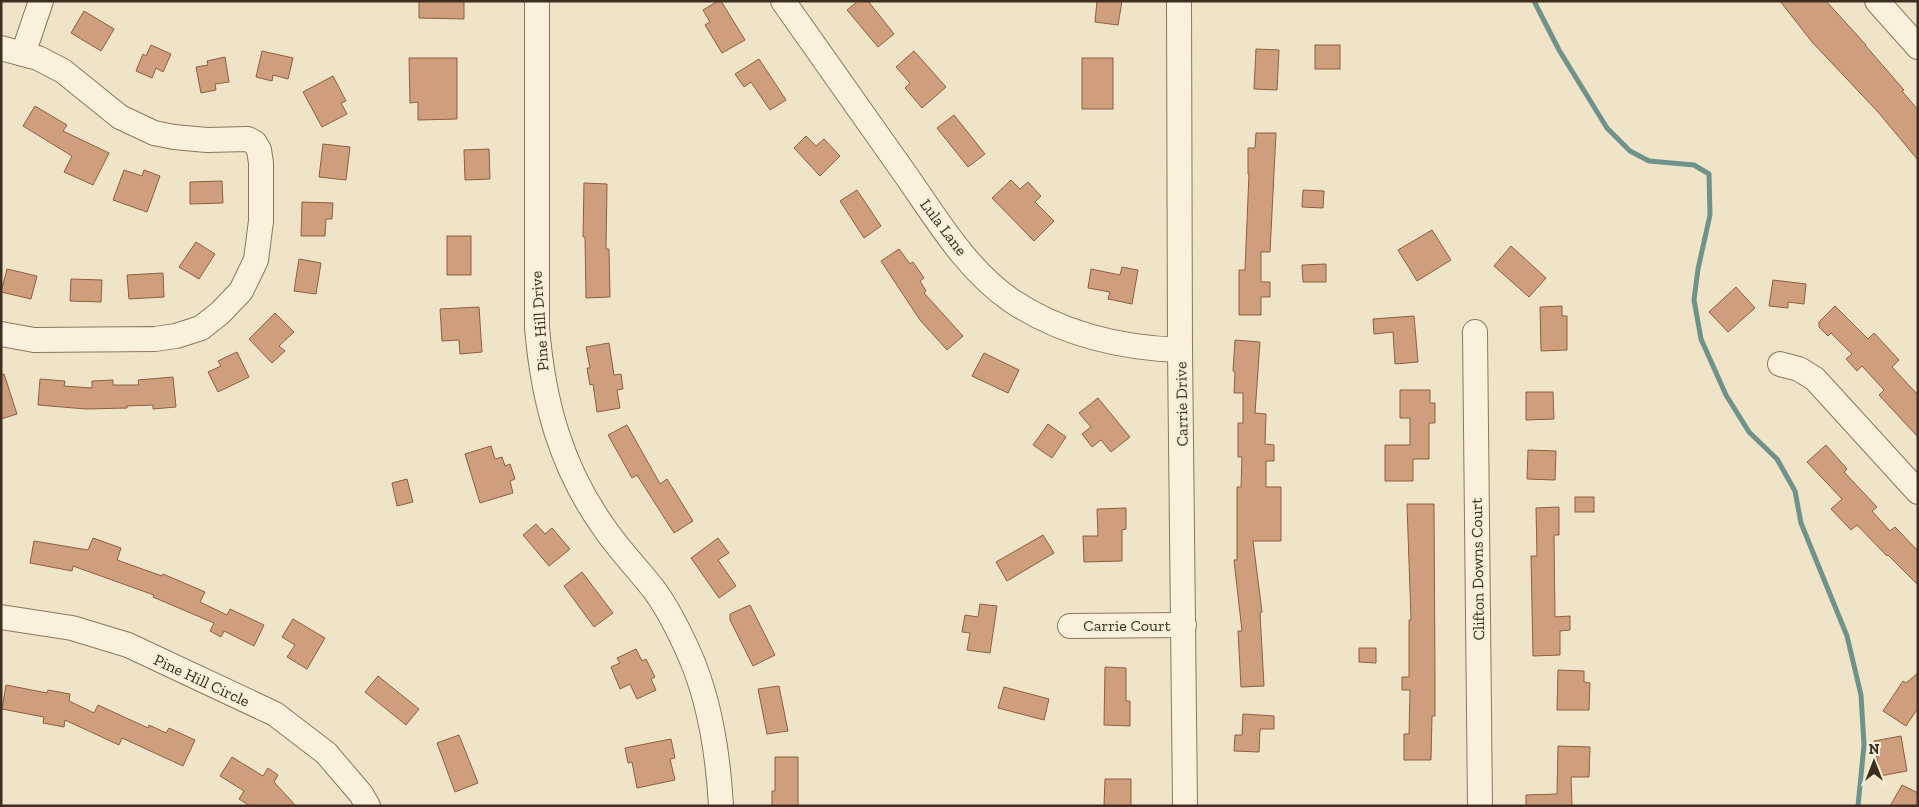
<svg xmlns="http://www.w3.org/2000/svg" width="1919" height="807" font-family="'Zilla Slab',serif">
<style>
.lines{fill:none;stroke-linecap:round;stroke-linejoin:round}
.stream{stroke:#6f938a;stroke-width:5}
.building{fill:#cf9f7d;stroke:#8d5f41}
.minor-casing{stroke:#8d765c;stroke-width:26}
.minor{stroke:#faf1dc;stroke-width:24}
.labels{text-anchor:middle;stroke-width:4;stroke-linejoin:round;paint-order:stroke}
.street-label{font-size:16px;fill:#3d2e20;stroke:#f7eed8}
</style>
<rect width="100%" height="100%" fill="#f0e4c8"/>
<g class="lines">
<polyline class="stream" points="1534,1 1559,50 1607,128 1630,151 1649,161 1694,165 1709,174 1710,215 1698,269 1694,300 1701,339 1726,395 1749,432 1777,459 1795,491 1801,523 1847,636 1861,695 1864,745 1858,806"/>
</g>
<g class="building">
<polygon points="419,1 464,1 464,19 419,18"/>
<polygon points="718,1 721,1 745,40 722,53 705,25 710,22 703,10"/>
<polygon points="858,1 868,1 894,34 878,47 847,10"/>
<polygon points="1097,1 1122,1 1118,25 1095,22"/>
<polygon points="1780,1 1826,1 1866,45 1865,45 1904,90 1902,91 1918,110 1918,160 1878,112 1812,42"/>
<polygon points="84,11 114,29 101,51 71,33"/>
<polygon points="151,45 171,54 163,72 156,68 152,78 136,71 143,54 146,56"/>
<rect x="1315" y="45" width="25" height="24"/>
<polygon points="1256,49 1279,50 1277,90 1254,89"/>
<polygon points="262,51 293,58 288,79 273,75 272,81 256,77"/>
<polygon points="914,51 946,87 922,108 905,88 910,83 896,67"/>
<polygon points="225,57 229,82 215,84 216,90 201,93 196,67 208,65 207,61"/>
<polygon points="409,58 457,58 457,119 418,120 418,102 410,103"/>
<rect x="1082" y="58" width="31" height="51"/>
<polygon points="759,59 786,100 770,110 751,82 744,87 735,74"/>
<polygon points="333,76 346,101 341,103 347,114 322,127 303,92"/>
<polygon points="35,106 67,125 63,131 109,153 93,185 64,172 72,156 23,126"/>
<polygon points="954,115 985,154 968,167 937,128"/>
<polygon points="1256,133 1276,133 1270,252 1261,252 1261,282 1270,282 1270,297 1261,297 1261,315 1239,315 1239,270 1245,270 1249,174 1248,174 1248,148 1255,148"/>
<polygon points="806,136 816,146 824,139 840,156 820,176 794,148"/>
<polygon points="323,144 350,147 346,180 319,177"/>
<polygon points="489,149 490,179 465,180 464,150"/>
<polygon points="124,170 142,176 144,170 160,176 147,212 113,200"/>
<polygon points="1011,180 1020,189 1028,182 1041,196 1035,202 1054,221 1034,241 992,198"/>
<polygon points="222,181 223,203 190,204 190,182"/>
<polygon points="584,183 607,184 606,249 609,249 610,297 586,298 585,237 583,237"/>
<polygon points="857,190 881,226 864,238 840,201"/>
<polygon points="1303,190 1324,191 1323,208 1302,207"/>
<polygon points="302,202 333,203 332,219 326,219 325,236 301,236"/>
<polygon points="1432,230 1451,260 1417,281 1398,250"/>
<rect x="447" y="236" width="24" height="39"/>
<polygon points="196,242 215,254 199,279 179,267"/>
<polygon points="1511,246 1546,278 1529,297 1494,266"/>
<polygon points="899,249 910,264 913,262 924,278 920,281 926,291 924,293 963,336 947,350 920,320 881,261"/>
<polygon points="299,259 321,263 316,294 294,291"/>
<polygon points="1326,264 1326,282 1303,282 1302,265"/>
<polygon points="1122,267 1138,270 1132,304 1108,299 1110,292 1088,288 1091,269 1120,275"/>
<polygon points="7,269 37,276 31,299 1,292"/>
<polygon points="163,273 164,297 129,299 127,275"/>
<polygon points="71,279 102,280 101,302 70,301"/>
<polygon points="1773,280 1806,284 1804,304 1788,302 1788,308 1769,306"/>
<polygon points="1736,287 1755,308 1728,332 1709,312"/>
<polygon points="1562,306 1562,316 1567,316 1567,350 1541,351 1540,307"/>
<polygon points="1835,306 1868,339 1874,333 1899,360 1892,367 1918,395 1918,437 1879,395 1884,390 1862,366 1857,371 1846,359 1852,354 1831,333 1828,336 1819,327 1819,322"/>
<polygon points="479,307 482,352 460,354 459,340 442,341 440,309"/>
<polygon points="275,313 294,332 279,346 285,351 272,363 249,339"/>
<polygon points="1414,316 1418,362 1395,364 1393,332 1374,334 1373,319"/>
<polygon points="1235,340 1260,342 1255,413 1266,414 1265,444 1274,445 1274,461 1266,461 1266,487 1281,487 1281,541 1253,541 1262,612 1260,613 1264,686 1241,687 1238,631 1242,631 1234,560 1237,560 1237,487 1241,487 1242,457 1238,457 1238,423 1243,423 1243,393 1234,393 1235,372 1233,371"/>
<polygon points="609,343 614,375 621,374 623,389 617,390 620,408 597,412 593,384 590,385 587,368 590,368 586,347"/>
<polygon points="237,352 249,377 218,392 208,372 221,366 218,361"/>
<polygon points="984,353 1019,370 1008,393 972,376"/>
<polygon points="4,374 17,414 1,419 1,375"/>
<polygon points="173,377 176,407 153,409 153,405 127,406 127,408 86,409 38,405 40,379 65,381 64,386 92,388 92,381 113,380 113,385 139,385 138,380"/>
<polygon points="1400,390 1430,390 1430,403 1435,403 1435,423 1429,423 1429,459 1413,459 1413,481 1385,481 1385,445 1410,445 1410,418 1400,418"/>
<polygon points="1526,392 1553,392 1554,419 1526,420"/>
<polygon points="1098,398 1130,437 1111,452 1101,440 1092,447 1082,434 1091,427 1079,413"/>
<polygon points="1048,424 1066,437 1052,458 1033,445"/>
<polygon points="627,425 660,484 667,479 693,521 674,533 637,475 632,478 608,435"/>
<polygon points="1826,445 1847,469 1844,472 1877,507 1872,511 1890,531 1895,527 1918,551 1918,585 1888,555 1887,556 1857,525 1851,530 1831,509 1842,499 1807,462"/>
<polygon points="491,446 495,459 502,457 505,466 510,464 515,479 510,481 513,493 480,503 465,454"/>
<polygon points="1528,450 1556,451 1555,480 1527,479"/>
<polygon points="407,479 413,502 397,506 392,483"/>
<rect x="1575" y="497" width="19" height="15"/>
<polygon points="1407,504 1434,504 1435,678 1435,716 1432,716 1431,760 1404,760 1404,734 1409,734 1410,690 1402,690 1402,677 1409,677 1409,620 1411,620"/>
<polygon points="1559,507 1559,535 1554,535 1555,617 1570,616 1570,630 1560,631 1560,655 1533,656 1531,556 1537,556 1536,508"/>
<polygon points="1126,508 1126,529 1122,530 1122,561 1084,562 1083,536 1098,536 1097,509"/>
<polygon points="536,524 545,534 552,528 570,549 549,566 523,535"/>
<polygon points="1043,535 1054,553 1007,581 996,562"/>
<polygon points="93,538 121,548 117,560 162,576 163,574 205,592 200,602 227,615 230,609 264,625 254,646 224,631 221,637 210,631 214,623 153,597 154,595 73,566 72,571 30,563 34,541 88,550"/>
<polygon points="718,538 729,553 718,560 736,586 719,598 691,558"/>
<polygon points="582,572 613,613 594,627 564,586"/>
<polygon points="980,604 997,606 990,653 967,650 970,633 962,632 965,615 978,617"/>
<polygon points="750,605 775,655 753,666 730,620 730,614"/>
<polygon points="293,619 325,638 307,669 287,657 295,645 282,637"/>
<polygon points="1359,648 1376,648 1376,663 1359,662"/>
<polygon points="636,649 642,661 646,659 655,677 651,679 656,690 637,699 630,684 620,689 611,667 620,663 617,658"/>
<polygon points="1105,667 1126,668 1126,701 1130,701 1130,726 1104,725"/>
<polygon points="1558,670 1584,671 1584,682 1590,683 1589,710 1557,710"/>
<polygon points="1918,673 1918,708 1906,726 1883,711 1903,681 1906,683"/>
<polygon points="378,676 419,709 406,725 365,692"/>
<polygon points="6,685 47,693 48,690 70,694 69,701 94,713 98,705 148,728 149,725 166,733 169,728 195,740 183,766 122,738 119,745 65,720 64,727 43,723 44,717 2,709"/>
<polygon points="779,686 788,731 767,734 758,689"/>
<polygon points="1004,687 1049,699 1044,720 998,708"/>
<polygon points="1243,714 1274,716 1274,729 1260,729 1259,752 1234,751 1235,735 1242,735"/>
<polygon points="459,735 478,783 455,792 437,743"/>
<polygon points="1901,736 1907,771 1880,776 1874,741"/>
<polygon points="671,739 675,758 670,759 675,780 637,788 632,762 628,763 625,748"/>
<polygon points="1558,746 1590,747 1589,777 1571,777 1572,806 1526,806 1526,795 1557,794"/>
<polygon points="232,757 263,776 268,768 278,775 274,782 296,806 250,806 239,799 244,791 220,776"/>
<polygon points="775,757 798,757 798,806 772,806 772,791 775,791"/>
<polygon points="1105,779 1131,779 1131,806 1104,806"/>
<polygon points="1902,785 1918,793 1918,806 1890,806"/>
</g>
<g class="lines">
<g class="minor-casing">
<g id="minor">
<path d="M537 1V327C543 401 561 468 605 529 620 551 639 570 655 591 668 609 679 631 688 651 710 699 718 753 721 806"/>
<path d="M783 1C823 57 863 114 903 171 935 216 965 269 1012 301 1062 334 1121 348 1180 350"/>
<polyline points="1179,1 1180,350 1185,806"/>
<polyline points="1877,1 1918,47"/>
<polyline points="1,48 38,58 63,71 120,117 154,133 174,137 207,140 248,139 255,143 259,150 261,163 261,221 256,260 241,291 220,313 201,328 176,336 155,339 34,340 1,334"/>
<polyline points="23,54 41,1"/>
<polyline points="1475,332 1480,806"/>
<polyline points="1780,364 1799,369 1815,379 1918,492"/>
<polyline points="1,617 72,628 128,645 275,714 326,753 361,794 368,806"/>
<polyline points="1070,626 1184,625"/>
</g>
</g>
<use href="#minor" class="minor"/>
</g>
<g class="labels">
<g class="street-label">
<text transform="translate(944 227) rotate(53)" y="6">Lula Lane</text>
<text transform="translate(539 321) rotate(-94)" y="6">Pine Hill Drive</text>
<text transform="translate(1181 404) rotate(-91)" y="6">Carrie Drive</text>
<text transform="translate(1477 569) rotate(-91)" y="6">Clifton Downs Court</text>
<text x="1127" y="631">Carrie Court</text>
<text transform="translate(202 680) rotate(25)" y="6">Pine Hill Circle</text>
</g>
</g>
<rect width="1919" height="807" fill="none" stroke="#3d2e20" stroke-width="5"/>
<g transform="translate(1874 762)" stroke="#f7eed8" stroke-width="4" paint-order="stroke">
<path d="M0-4L9 19L0 12L-9 19Z" fill="#3d2e20"/>
<text y="-8" font-size="14" font-weight="bold" text-anchor="middle" fill="#3d2e20">N</text>
</g>
</svg>
